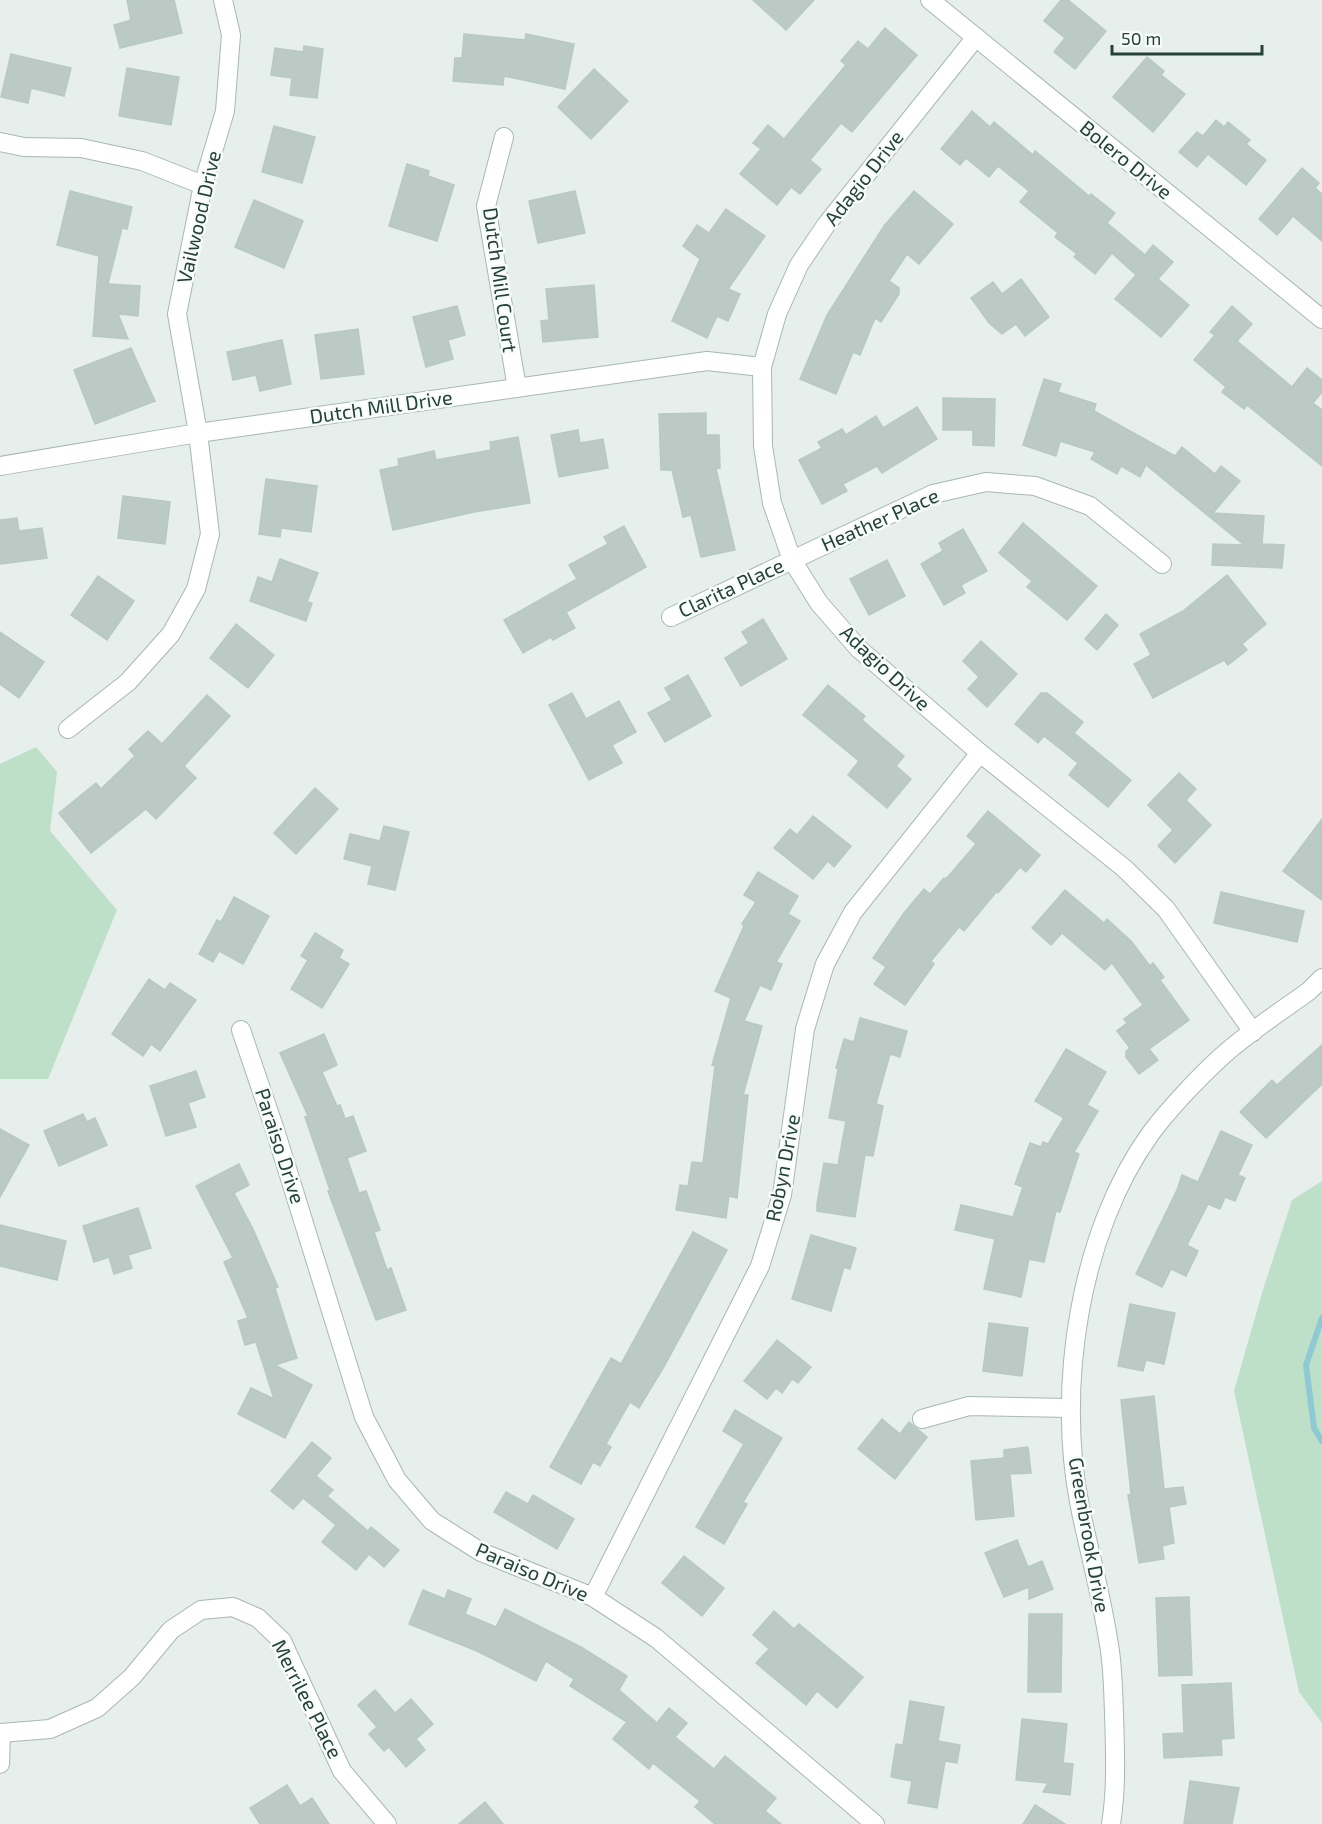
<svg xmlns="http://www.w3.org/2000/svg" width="1322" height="1824" font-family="'Exo 2',sans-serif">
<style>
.green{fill:#bfe0c8}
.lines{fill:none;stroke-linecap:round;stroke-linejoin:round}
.stream{stroke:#8ec9d4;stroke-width:6}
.building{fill:#bbcac4;stroke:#b8c9c2;stroke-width:1.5}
.minor-casing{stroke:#a8b8b2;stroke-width:20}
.minor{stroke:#fff;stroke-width:18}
.labels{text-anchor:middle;stroke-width:5;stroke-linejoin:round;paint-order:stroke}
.street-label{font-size:20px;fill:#24423a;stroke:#f7fbf9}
</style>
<rect width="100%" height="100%" fill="#e6efeb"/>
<g class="green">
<polygon points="36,747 57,772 50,831 117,910 48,1079 0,1079 0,764"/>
<polygon points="1322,1181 1322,1723 1299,1692 1234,1391 1262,1293 1292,1200"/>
</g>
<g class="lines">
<polyline class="stream" points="1322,1318 1306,1365 1314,1428 1322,1441"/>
</g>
<g class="building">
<polygon points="127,0 174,0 182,33 120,48 114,25 131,20"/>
<polygon points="753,0 814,0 786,30"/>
<polygon points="1061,0 1068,0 1106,31 1075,69 1054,52 1065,38 1044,21"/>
<polygon points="885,28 917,55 852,132 841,123 810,160 821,169 800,194 791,187 777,205 740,174 761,149 753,143 768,125 784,139 846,65 841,61 858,41 868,49"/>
<polygon points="464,34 525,40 526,34 574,44 565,89 504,76 503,85 453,81 455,58 462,58"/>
<polygon points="304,46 323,49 317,98 290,95 292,78 271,75 275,48 303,52"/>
<polygon points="11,54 71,68 64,96 31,88 28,103 1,97"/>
<polygon points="1147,57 1164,71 1161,75 1185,94 1153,132 1113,97"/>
<polygon points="127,68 179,77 171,125 119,116"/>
<polygon points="594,69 628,101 591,139 558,107"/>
<polygon points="972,111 990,127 994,122 1033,155 1035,151 1089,196 1091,194 1115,213 1107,223 1145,255 1153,245 1173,262 1158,279 1189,305 1161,337 1115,299 1136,275 1112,253 1095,274 1074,257 1077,254 1055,237 1058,233 1020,202 1029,191 998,166 989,177 966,158 960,165 941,149"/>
<polygon points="1216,120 1224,127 1228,122 1250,140 1246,144 1266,160 1246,185 1208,154 1197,167 1179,152 1197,132 1203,136"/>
<polygon points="274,126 315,137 302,183 262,172"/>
<polygon points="407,164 429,171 428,176 454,185 437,241 389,226"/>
<polygon points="1302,168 1319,183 1315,188 1322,194 1322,241 1293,216 1277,235 1259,219"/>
<polygon points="70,191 132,207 127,229 122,228 108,284 140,286 138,316 118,314 128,339 93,336 99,256 57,245"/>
<polygon points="575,191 585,233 538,243 529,201"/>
<polygon points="914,191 953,224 919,264 907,254 889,281 899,288 899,294 881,322 875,318 860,355 853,352 836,394 800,379 827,315 884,226"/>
<polygon points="254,200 303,221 284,268 235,247"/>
<polygon points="726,209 765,236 728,289 740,294 728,321 717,316 707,338 672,321 700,259 683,246 697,225 709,233"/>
<polygon points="1021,279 1049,317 1025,336 1016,324 1002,334 989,323 971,298 993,282 1002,294"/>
<polygon points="594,285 598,337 543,342 541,321 549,320 546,289"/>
<polygon points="457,306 465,335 448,340 453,359 426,367 413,317"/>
<polygon points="1232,306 1252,324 1237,341 1292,387 1307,368 1322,380 1322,392 1313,403 1322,410 1322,466 1247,405 1244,409 1222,392 1226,387 1194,360 1215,335 1210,332"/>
<polygon points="358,329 364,374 321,379 315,335"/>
<polygon points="282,340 291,384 260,391 256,375 233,380 227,352"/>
<polygon points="131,348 155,401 95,424 74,370"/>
<polygon points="1044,379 1061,384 1058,392 1096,404 1094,411 1175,456 1182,447 1215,474 1221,466 1240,481 1213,513 1264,516 1262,544 1284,545 1282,568 1212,565 1213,544 1244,545 1146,465 1140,477 1121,466 1117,474 1091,459 1095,452 1060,441 1056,456 1023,445"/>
<polygon points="943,398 995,399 994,446 973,445 973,430 943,430"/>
<polygon points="917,407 937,439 882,473 877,466 843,484 847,491 822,504 799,460 822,448 818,442 842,429 846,435 876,416 883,428"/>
<polygon points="706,413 706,435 719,435 720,468 716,469 735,550 701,557 691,515 683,517 672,470 661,470 659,414"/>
<polygon points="578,430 580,443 603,439 608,468 559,477 551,435"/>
<polygon points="518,437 530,503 474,512 393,530 380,470 399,466 398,459 434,451 436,460 491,450 490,442"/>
<polygon points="266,479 317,486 311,532 281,528 280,537 259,534"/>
<polygon points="123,496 170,502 165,544 118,538"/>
<polygon points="17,518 19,531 42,528 47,558 0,564 0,520"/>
<polygon points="1023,523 1097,586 1067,620 1027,587 1032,581 999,553"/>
<polygon points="624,526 646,567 566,612 575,628 553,640 551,637 523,653 504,620 577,579 569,565 608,544 604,537"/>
<polygon points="963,529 987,571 961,585 965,593 944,605 921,564 943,551 939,543"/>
<polygon points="280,559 318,573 307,602 312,603 306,621 250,601 258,577 272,582"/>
<polygon points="887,560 905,596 869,615 850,579"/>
<polygon points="1227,575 1266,624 1242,644 1247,650 1228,665 1224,660 1153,698 1134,664 1151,655 1140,634 1183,611"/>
<polygon points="98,576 134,601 107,640 71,615"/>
<polygon points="1106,614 1118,625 1097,650 1085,639"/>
<polygon points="763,619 787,659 741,686 725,658 749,643 742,632"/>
<polygon points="236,624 274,655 248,688 210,658"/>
<polygon points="0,632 44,662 19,698 0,684"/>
<polygon points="981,641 1017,674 987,707 968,689 979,677 963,661"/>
<polygon points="688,675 711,716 665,742 648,713 672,700 665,688"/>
<polygon points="828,685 865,716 862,720 904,756 896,766 911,779 887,808 848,775 859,761 803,715"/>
<polygon points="572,693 586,719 619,701 636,732 612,745 622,763 589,780 549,705"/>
<polygon points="1041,693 1047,693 1083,722 1074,733 1131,780 1108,807 1069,775 1078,763 1044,736 1038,743 1015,724"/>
<polygon points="207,695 230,716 184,766 196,778 156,819 146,809 91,853 59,813 96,783 101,789 135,756 129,749 148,731 162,744"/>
<polygon points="1179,773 1196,789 1186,800 1211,825 1175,863 1158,846 1173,830 1148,805"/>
<polygon points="315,788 338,809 296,854 274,833"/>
<polygon points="988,811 1040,855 1026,872 1020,867 998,893 997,891 964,931 959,927 931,961 934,964 905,1005 874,984 886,967 873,958 904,913 924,889 930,894 944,878 946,879 976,844 967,836"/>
<polygon points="813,816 851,846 834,867 828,861 813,879 774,848 790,829 797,835"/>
<polygon points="1322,819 1322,900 1283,871"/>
<polygon points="384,826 409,832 395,890 368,884 372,866 344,859 350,834 380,841"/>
<polygon points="758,872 798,896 788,914 800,921 776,962 782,964 771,990 760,985 744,1021 762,1026 743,1095 748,1095 737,1198 729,1196 726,1218 676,1210 680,1185 688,1186 692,1162 703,1163 715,1066 712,1065 731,998 715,991 744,926 742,924 756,902 744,895"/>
<polygon points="1065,890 1104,923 1107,919 1131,941 1150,966 1153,963 1164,977 1160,980 1189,1020 1149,1049 1158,1060 1139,1074 1126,1057 1126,1051 1130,1048 1117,1031 1127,1023 1124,1019 1143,1005 1112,963 1105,970 1062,933 1051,945 1032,928"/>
<polygon points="1221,892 1304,911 1297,942 1214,923"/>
<polygon points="234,897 269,916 243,964 219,951 213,962 199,954 217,920 221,922"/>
<polygon points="315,933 343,950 339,958 349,964 322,1008 291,989 308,960 301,956"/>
<polygon points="149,979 165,990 170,983 196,1000 160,1051 151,1044 143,1056 112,1034"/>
<polygon points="860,1018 907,1031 900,1057 890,1054 876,1104 883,1106 873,1156 865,1155 855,1217 817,1211 817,1204 824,1163 838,1165 846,1121 829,1118 838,1069 836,1068 844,1039 854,1042"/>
<polygon points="324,1034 337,1065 322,1072 337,1106 340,1105 345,1119 353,1116 366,1151 347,1158 359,1193 366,1191 380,1230 374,1232 387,1270 391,1268 406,1310 376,1320 328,1191 330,1190 305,1117 308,1116 280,1053"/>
<polygon points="1322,1045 1322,1084 1266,1138 1240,1112 1272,1080 1277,1085"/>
<polygon points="1066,1049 1106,1072 1087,1105 1098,1111 1074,1152 1079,1154 1060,1212 1056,1211 1044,1262 1029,1259 1021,1297 984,1289 995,1239 955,1230 961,1205 1013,1217 1023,1187 1015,1184 1030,1143 1041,1147 1043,1142 1048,1144 1064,1118 1035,1101"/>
<polygon points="196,1071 205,1097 188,1103 196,1127 166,1136 150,1086"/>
<polygon points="83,1114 87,1122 95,1118 107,1145 59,1166 44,1131"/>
<polygon points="0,1129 29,1145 0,1197"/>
<polygon points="1221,1131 1252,1145 1238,1175 1245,1178 1235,1201 1225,1197 1220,1209 1208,1204 1187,1245 1198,1251 1186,1276 1171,1269 1162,1287 1136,1274 1177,1190 1182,1175 1198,1182"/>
<polygon points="239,1164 249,1185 234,1193 253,1229 278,1287 275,1288 297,1358 275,1365 312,1385 285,1438 238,1414 251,1388 274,1399 256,1342 245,1345 238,1321 248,1318 224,1262 233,1258 196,1186"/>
<polygon points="138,1208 151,1248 128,1255 132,1268 114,1274 109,1257 94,1262 83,1226"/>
<polygon points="0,1225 66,1241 57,1280 0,1266"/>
<polygon points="693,1232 727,1250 665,1365 639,1408 630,1402 606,1444 611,1447 600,1466 593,1462 581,1484 550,1467 611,1358 621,1364"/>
<polygon points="811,1235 856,1248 850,1269 844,1267 831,1311 792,1299"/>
<polygon points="1130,1304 1175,1313 1164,1364 1146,1360 1143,1371 1118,1366"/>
<polygon points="989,1323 1028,1328 1022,1376 983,1371"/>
<polygon points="777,1340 811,1367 798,1383 792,1379 782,1393 776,1388 767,1399 744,1381"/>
<polygon points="1154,1396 1164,1489 1183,1487 1186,1504 1169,1507 1174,1543 1162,1546 1164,1559 1139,1563 1128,1495 1131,1494 1121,1400"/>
<polygon points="735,1410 782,1438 743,1502 747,1504 724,1544 696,1527 744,1444 723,1431"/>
<polygon points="882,1419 900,1434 909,1422 927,1437 895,1479 858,1449"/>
<polygon points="312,1442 331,1458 316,1476 333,1490 327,1496 368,1531 371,1527 399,1550 384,1567 369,1554 356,1570 322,1542 336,1525 303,1498 293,1509 271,1491"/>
<polygon points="1028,1447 1031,1473 1010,1474 1014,1516 976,1520 971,1461 1004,1458 1004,1450"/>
<polygon points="506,1492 528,1504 533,1495 574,1519 557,1549 494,1512"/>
<polygon points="1017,1540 1028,1567 1042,1561 1053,1589 1029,1599 1029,1587 1004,1597 985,1553"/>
<polygon points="684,1556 724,1588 702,1616 662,1583"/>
<polygon points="423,1590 445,1599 448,1590 471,1599 465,1614 496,1627 505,1609 581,1647 627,1676 619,1690 657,1723 669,1708 687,1723 675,1737 714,1769 725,1756 776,1798 765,1811 781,1824 715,1824 695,1807 700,1801 653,1763 649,1769 613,1739 627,1722 570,1686 574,1679 546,1661 536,1681 477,1651 409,1624"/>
<polygon points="1189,1597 1192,1675 1159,1676 1156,1598"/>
<polygon points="774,1611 794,1629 799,1624 863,1677 837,1708 817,1691 806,1705 756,1663 769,1649 753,1635"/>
<polygon points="1029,1614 1062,1614 1061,1692 1028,1692"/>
<polygon points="1231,1683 1234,1738 1221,1739 1222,1755 1164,1758 1163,1734 1184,1733 1182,1685"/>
<polygon points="375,1690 395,1713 411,1699 433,1724 416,1739 425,1750 406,1767 389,1747 384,1751 369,1734 377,1727 358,1705"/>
<polygon points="910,1701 944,1707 938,1741 960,1745 957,1763 945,1761 937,1808 908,1803 912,1781 891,1777 896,1744 903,1745"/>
<polygon points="1022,1719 1067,1724 1063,1763 1073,1764 1070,1795 1043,1792 1048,1783 1016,1780"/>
<polygon points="1190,1781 1239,1788 1232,1824 1184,1824"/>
<polygon points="287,1785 300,1806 312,1798 329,1824 260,1824 250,1808"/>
<polygon points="485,1802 503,1824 459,1824"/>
<polygon points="1035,1805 1065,1824 1023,1824"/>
</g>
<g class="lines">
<g class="minor-casing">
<g id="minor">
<polyline points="930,0 1322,319"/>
<polyline points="976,37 826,225 799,265 777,314 762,367 763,446 772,503 792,560 819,603 859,649 980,753 1124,868 1166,909 1253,1032"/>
<polyline points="504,137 486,206 517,388"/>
<polyline points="0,142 24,147 81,148 142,161 203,185"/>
<polyline points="0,466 198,433 707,361 762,367"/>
<polyline points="671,617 933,494 986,482 1035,486 1090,506 1162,564"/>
<polyline points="68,729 128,682 171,634 196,589 210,534 198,433 177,314 203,185 225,111 231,35 223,0"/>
<polyline points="241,1030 275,1130 364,1417 397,1480 432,1521 481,1552 593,1597 656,1638 875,1824"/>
<polyline points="922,1419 969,1406 1070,1408"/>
<polyline points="593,1597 760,1266 782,1195 805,1029 825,964 853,912 980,753"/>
<polyline points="0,1733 50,1729 97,1708 132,1677 171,1630 201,1610 233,1607 258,1618 282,1641 342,1771 387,1824"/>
<polyline points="0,1764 1,1733"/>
<path d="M1111 1824C1117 1787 1115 1750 1114 1713 1113 1688 1113 1663 1108 1639 1101 1594 1089 1551 1080 1507 1056 1389 1079 1232 1151 1133 1168 1110 1199 1077 1220 1058 1247 1033 1280 1012 1309 991L1322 978"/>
</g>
</g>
<use href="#minor" class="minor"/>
</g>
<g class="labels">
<g class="street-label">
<text transform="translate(1126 160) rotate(39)" y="7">Bolero Drive</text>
<text transform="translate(864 178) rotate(-52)" y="7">Adagio Drive</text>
<text transform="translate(199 217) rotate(-77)" y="7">Vailwood Drive</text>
<text transform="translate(500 280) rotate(82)" y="7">Dutch Mill Court</text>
<text transform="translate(381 407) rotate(-8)" y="7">Dutch Mill Drive</text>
<text transform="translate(880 520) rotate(-24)" y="7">Heather Place</text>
<text transform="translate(731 588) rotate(-25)" y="7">Clarita Place</text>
<text transform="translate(885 668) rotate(43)" y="7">Adagio Drive</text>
<text transform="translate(280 1146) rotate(72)" y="7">Paraiso Drive</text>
<text transform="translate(783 1168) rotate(-79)" y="7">Robyn Drive</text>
<text transform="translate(1089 1535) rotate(80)" y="7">Greenbrook Drive</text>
<text transform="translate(532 1572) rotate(23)" y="7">Paraiso Drive</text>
<text transform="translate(307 1699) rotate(63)" y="7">Merrilee Place</text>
</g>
</g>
<path d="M1112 45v9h150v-9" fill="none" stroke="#24423a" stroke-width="3"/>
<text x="1121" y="45" font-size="18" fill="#24423a" stroke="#f7fbf9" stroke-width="4.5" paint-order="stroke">50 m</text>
</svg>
